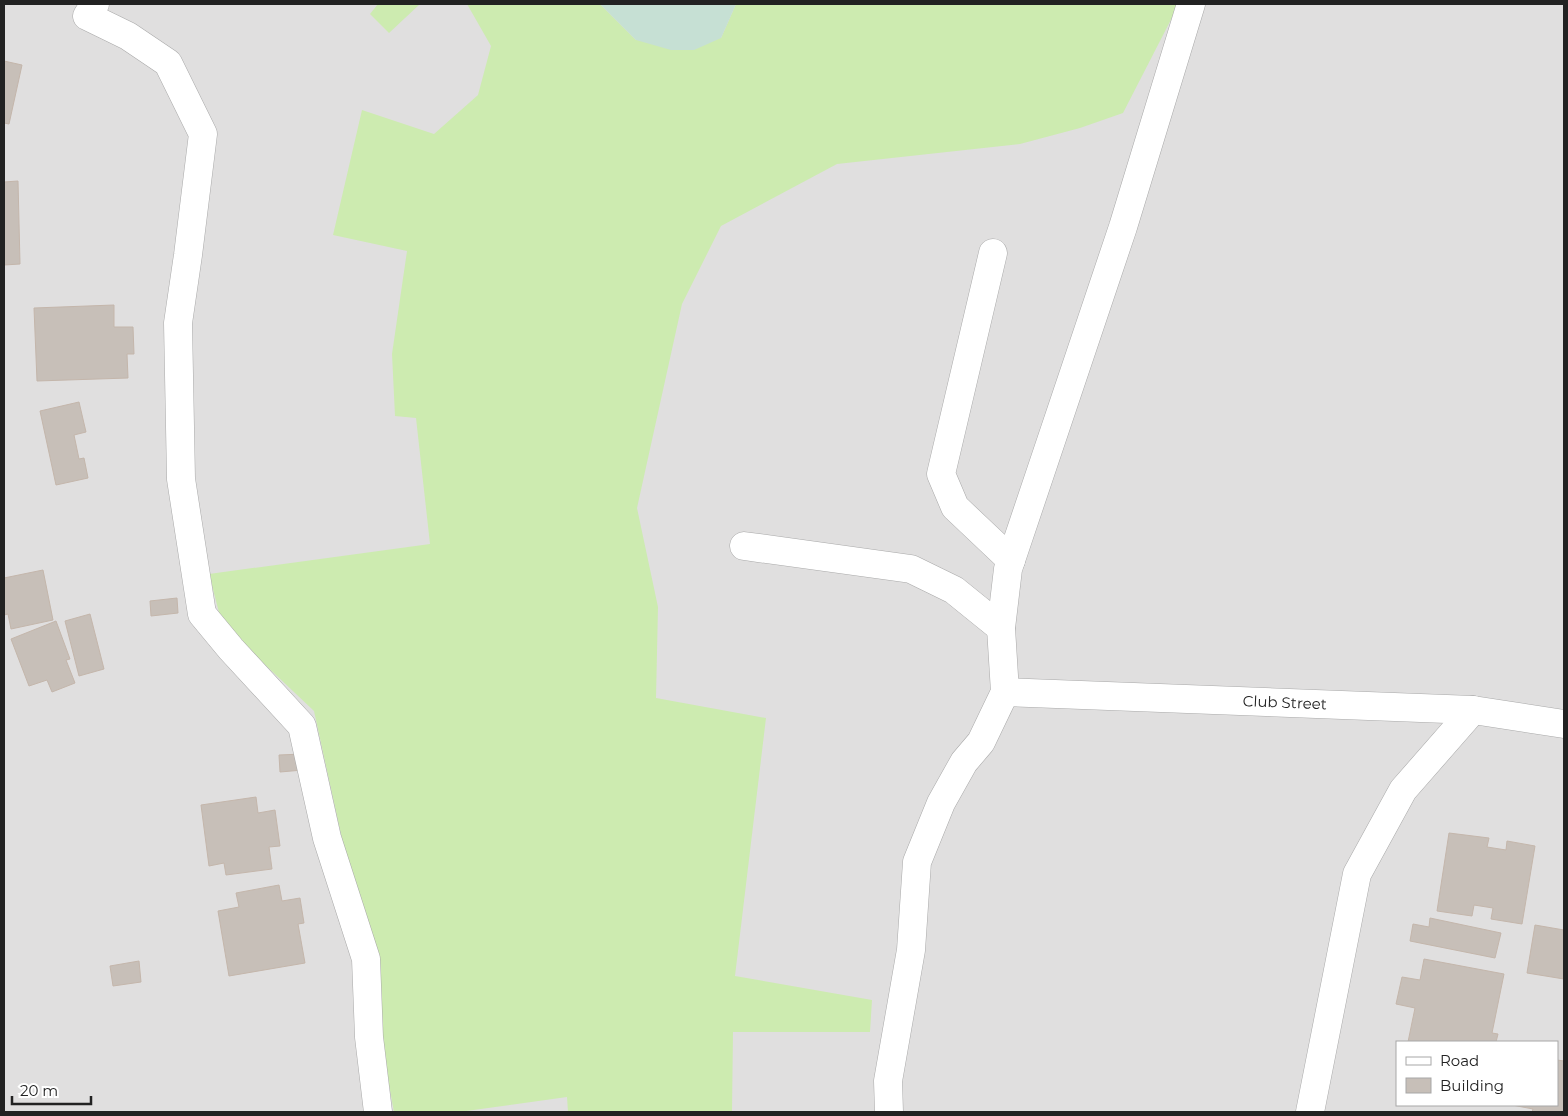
<svg xmlns="http://www.w3.org/2000/svg" width="1568" height="1116" font-family="Montserrat,sans-serif">
<style>
.residential{fill:#e0dfdf;fill-rule:evenodd}
.grass{fill:#cdebb0}
.wetland{fill:#c6e0d4}
.building{fill:#c7bfb8;stroke:#c4b6ab}
.lines{fill:none;stroke-linecap:round;stroke-linejoin:round}
.minor-casing{stroke:#a9a9a9;stroke-width:29}
.minor{stroke:#fff;stroke-width:28}
.labels{text-anchor:middle;stroke-width:4.5;stroke-linejoin:round;paint-order:stroke}
.street-label{font-size:15px;fill:#222;stroke:#fff}
</style>
<rect width="100%" height="100%" fill="#f2efe9"/>
<path class="residential" d="M4 4H1564V1112H4ZM1397 1042H1557V1105H1397Z"/>
<g class="grass">
<polygon points="378,4 420,4 389,33 370,14"/>
<polygon points="467,4 600,4 636,40 721,38 736,4 1179,4 1123,113 1080,128 1020,144 837,164 721,226 682,304 637,508 658,607 656,698 766,718 735,976 872,1000 870,1032 733,1032 732,1112 568,1112 567,1097 459,1112 394,1112 350,876 314,711 222,624 209,574 430,544 416,418 395,416 392,354 407,251 333,235 362,110 434,134 478,95 491,46"/>
</g>
<polygon class="wetland" points="600,4 736,4 721,38 694,50 671,50 636,40"/>
<g class="building">
<polygon points="4,61 22,65 9,124 4,123"/>
<polygon points="18,181 20,264 4,265 4,182"/>
<polygon points="114,305 114,327 133,327 134,354 127,354 128,378 37,381 34,308"/>
<polygon points="79,402 86,432 74,435 79,459 84,458 88,478 56,485 40,411"/>
<polygon points="43,570 53,620 11,629 8,614 4,615 4,578"/>
<polygon points="177,598 178,613 151,616 150,601"/>
<polygon points="90,614 104,669 79,676 65,621"/>
<polygon points="56,621 70,659 66,660 75,683 52,692 47,680 29,686 11,639"/>
<polygon points="302,754 303,770 280,772 279,755"/>
<polygon points="256,797 258,813 275,810 280,846 269,847 272,869 226,875 224,863 209,866 201,805"/>
<polygon points="1449,833 1489,838 1487,847 1506,850 1507,841 1535,846 1522,924 1491,919 1493,908 1474,905 1472,916 1437,911"/>
<polygon points="279,885 282,901 300,898 304,923 298,924 305,963 229,976 218,911 239,907 236,893"/>
<polygon points="1430,918 1501,933 1495,958 1410,941 1413,924 1429,927"/>
<polygon points="1535,925 1564,930 1564,979 1527,973"/>
<polygon points="1424,959 1504,974 1492,1033 1498,1034 1496,1042 1408,1042 1415,1008 1396,1004 1402,977 1420,980"/>
<polygon points="139,961 141,982 113,986 110,966"/>
<polygon points="1557,1060 1564,1061 1564,1112 1532,1112 1533,1109 1512,1105 1557,1105"/>
</g>
<g class="lines">
<g class="minor-casing">
<g id="minor">
<polyline points="95,4 87,16 128,36 168,63 203,134 188,255 178,323 181,479 202,614 231,649 302,726 327,838 366,959 369,1037 378,1112"/>
<polyline points="993,253 941,474 955,507 1011,560"/>
<polyline points="744,546 911,569 954,590 1001,628"/>
<path id="s1" d="M1005 692 1473 710 1564 724"/>
<polyline points="889,1112 888,1081 911,950 917,862 941,803 964,762 981,742 1005,692 1001,628 1008,569 1123,227 1191,4"/>
<polyline points="1310,1112 1357,874 1403,790 1473,710"/>
</g>
</g>
<use href="#minor" class="minor"/>
</g>
<g class="labels">
<g class="street-label">
<text dy="5" stroke="none"><textPath href="#s1" startOffset="280">Club Street</textPath></text>
</g>
</g>
<rect width="1568" height="1116" fill="none" stroke="#222222" stroke-width="10"/>
<rect x="1396" y="1041" width="162" height="65" fill="#ffffff" stroke="#a7a7a7"/>
<rect x="1406" y="1057" width="25" height="8" fill="#ffffff" stroke="#a7a7a7"/>
<text x="1440" y="1066" font-size="15" fill="#222222">Road</text>
<rect x="1406" y="1078" width="25" height="15" fill="#c7bfb8" stroke="#a7a7a7"/>
<text x="1440" y="1091" font-size="15" fill="#222222">Building</text>
<path d="M12 1096v8h79v-8" fill="none" stroke="#222222" stroke-width="2.5"/>
<text x="20" y="1096" font-size="15" fill="#222222" stroke="#ffffff" stroke-width="4" paint-order="stroke">20 m</text>
</svg>
